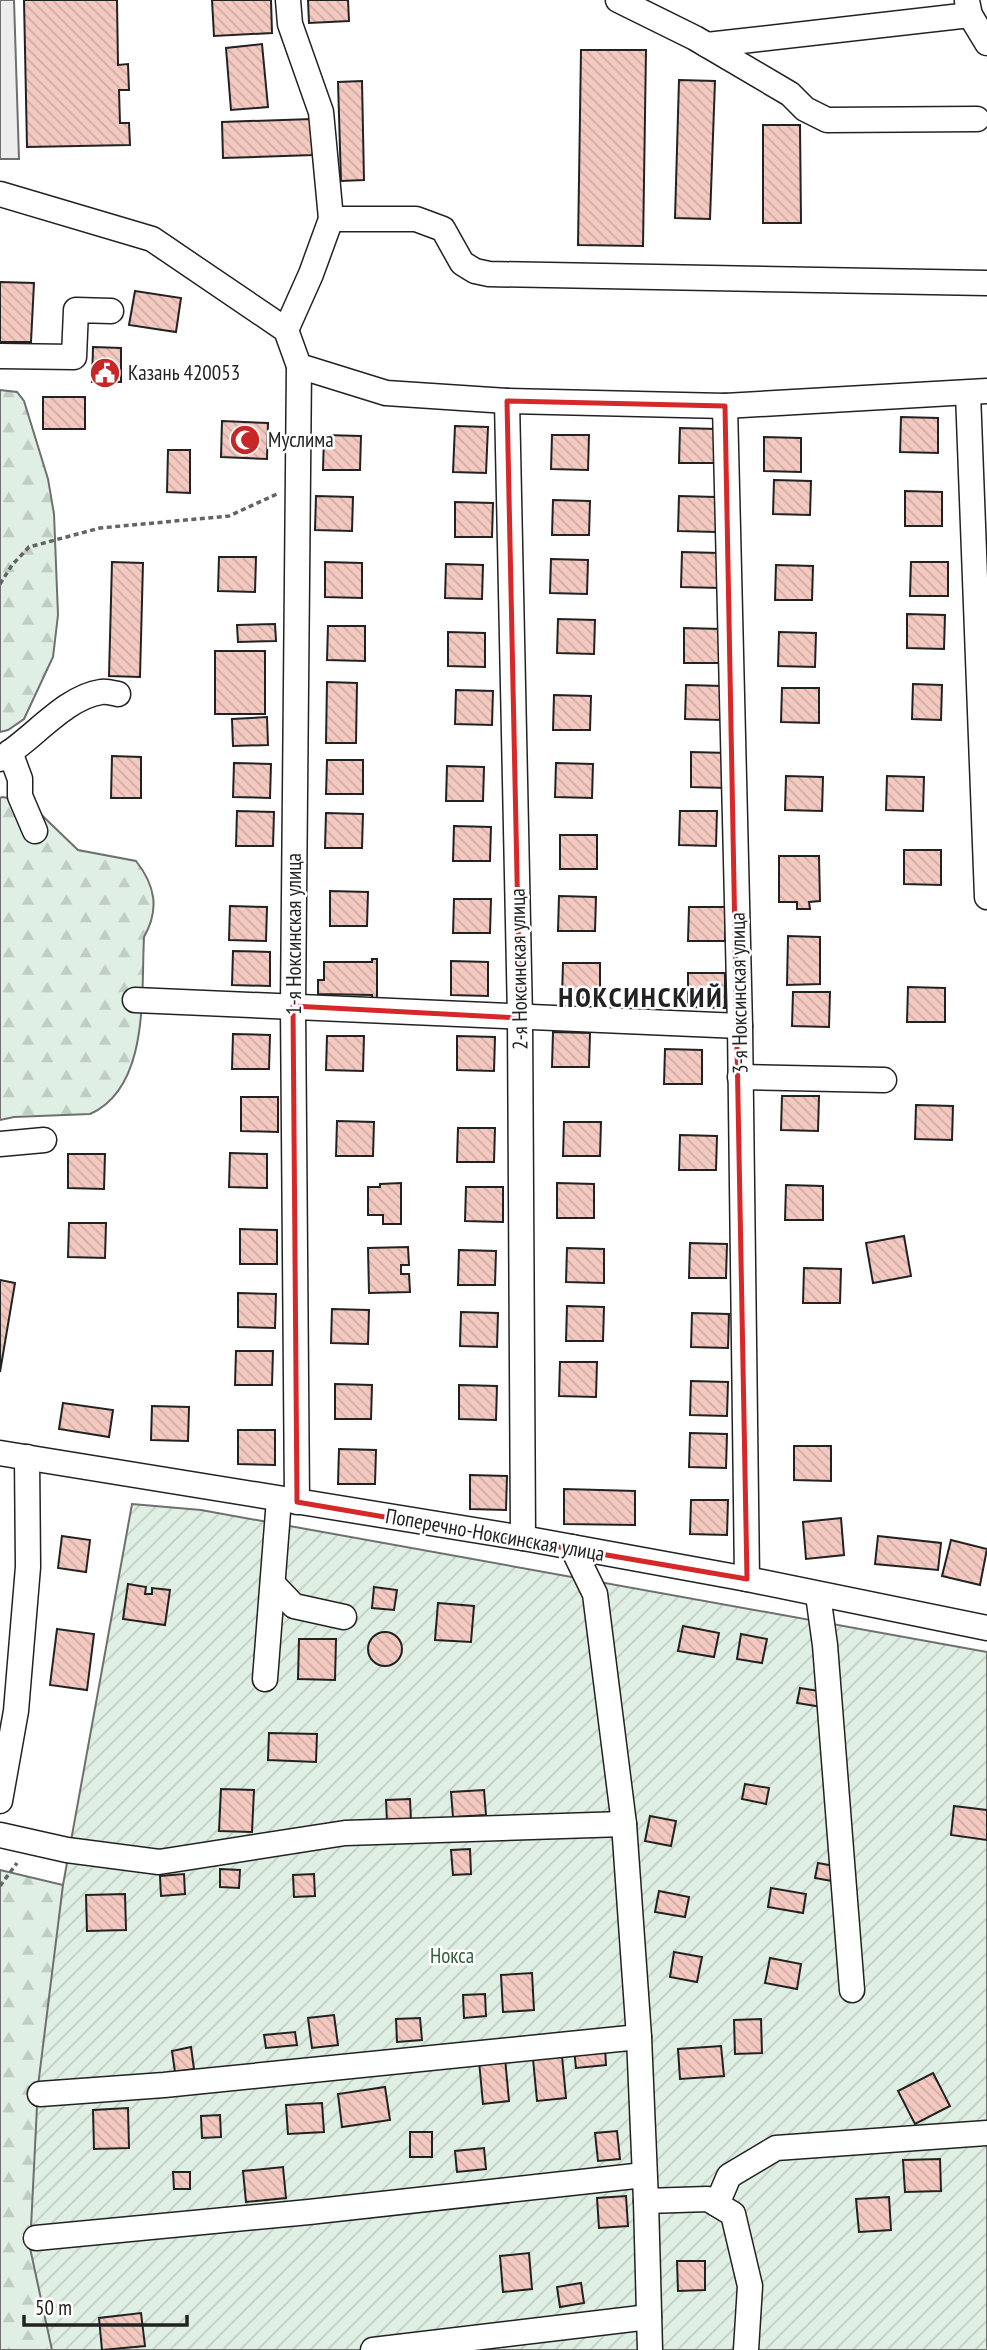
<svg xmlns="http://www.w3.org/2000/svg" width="987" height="2350" font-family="'PT Sans Narrow',sans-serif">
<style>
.forest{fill:url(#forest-firs);stroke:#6f6f6f;stroke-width:2}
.garden{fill:url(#garden-furrows);stroke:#6f6f6f;stroke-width:2}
.parking{fill:#ededed;stroke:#6f6f6f;stroke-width:2}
.building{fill:url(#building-back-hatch);stroke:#222;stroke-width:2}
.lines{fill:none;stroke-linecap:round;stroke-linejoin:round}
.minor-casing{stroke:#222;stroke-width:27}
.path{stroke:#646464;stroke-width:3.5;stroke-dasharray:5 3.5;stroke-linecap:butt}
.minor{stroke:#fff;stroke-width:24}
.marked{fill:none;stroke:#d62828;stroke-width:5;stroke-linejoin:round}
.labels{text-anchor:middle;stroke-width:5;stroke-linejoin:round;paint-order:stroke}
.poi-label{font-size:21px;fill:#222;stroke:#fff;text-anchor:start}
.street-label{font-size:21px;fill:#222;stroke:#fff}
.park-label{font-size:21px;fill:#2f5e38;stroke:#fff}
.district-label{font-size:28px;font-weight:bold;letter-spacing:2px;fill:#222;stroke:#fff}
</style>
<defs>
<pattern id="forest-firs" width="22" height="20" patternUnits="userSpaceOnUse" patternTransform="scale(1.75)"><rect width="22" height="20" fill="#e0efe3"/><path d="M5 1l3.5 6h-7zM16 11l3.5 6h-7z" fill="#c0cdc2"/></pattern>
<pattern id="garden-furrows" width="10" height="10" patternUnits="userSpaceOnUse" patternTransform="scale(1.75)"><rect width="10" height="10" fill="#e0efe3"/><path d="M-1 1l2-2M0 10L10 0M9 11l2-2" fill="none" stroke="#c0cdc2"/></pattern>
<pattern id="building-back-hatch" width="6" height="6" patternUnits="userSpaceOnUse" patternTransform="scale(1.75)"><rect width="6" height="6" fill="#f3c9c0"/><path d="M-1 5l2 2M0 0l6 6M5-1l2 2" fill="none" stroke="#d0aca5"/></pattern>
</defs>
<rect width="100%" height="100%" fill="#fff"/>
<g class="forest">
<polygon points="0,390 17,392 24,401 48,479 54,514 58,615 53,657 24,719 8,730 0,732"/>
<path d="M2 797 27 801 78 850 136 861C155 885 160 909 144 937 141 993 150 1087 90 1114L14 1117 0 1120V798Z"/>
<polygon points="0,1870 63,1885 48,2231 69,2350 0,2350"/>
</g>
<polygon class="garden" points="132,1504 201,1510 987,1652 987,2350 52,2350 30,2248 38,2086 63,1885"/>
<polygon class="parking" points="0,0 14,0 19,159 0,159"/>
<g class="building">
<polygon points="24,0 117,0 118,65 128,64 129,90 119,90 120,123 129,123 130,145 27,147"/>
<polygon points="212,0 271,0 272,33 214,36"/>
<polygon points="308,0 348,0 349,21 309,23"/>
<polygon points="262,44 268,107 231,110 226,48"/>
<polygon points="581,50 646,50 643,246 578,245"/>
<polygon points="679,80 715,81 710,219 675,218"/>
<polygon points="362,81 364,180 341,181 338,82"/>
<polygon points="312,119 313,155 223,158 222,122"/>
<polygon points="763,125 800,125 801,223 763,223"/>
<polygon points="0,282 34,283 31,342 0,342"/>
<polygon points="135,291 181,298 176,332 129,325"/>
<polygon points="93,347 121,348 121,382 92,382"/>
<rect x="43" y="397" width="42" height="32"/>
<polygon points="901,417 938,418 938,453 900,452"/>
<polygon points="222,421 268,423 267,459 221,457"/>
<polygon points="455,426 488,427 486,473 453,472"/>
<polygon points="680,428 717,429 716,463 679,463"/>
<polygon points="324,435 361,436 360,470 323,470"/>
<polygon points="552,435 589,435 588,470 551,469"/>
<polygon points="764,437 801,438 801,472 764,471"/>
<polygon points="168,450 190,450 190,493 167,492"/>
<polygon points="774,480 811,481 810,515 773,514"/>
<polygon points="905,491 942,492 942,526 905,526"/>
<polygon points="316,496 353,497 352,531 315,530"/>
<polygon points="679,496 716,497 716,532 678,531"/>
<polygon points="553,500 590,501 589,535 552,535"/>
<polygon points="455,502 493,503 492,537 455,537"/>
<polygon points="682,552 719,553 719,588 681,587"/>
<polygon points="219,557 256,557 255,592 218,591"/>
<polygon points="551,559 588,560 587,594 550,593"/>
<polygon points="112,562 143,563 140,677 109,676"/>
<polygon points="325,562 362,563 362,598 325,597"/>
<polygon points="911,562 948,562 948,596 910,596"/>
<polygon points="446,564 483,565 482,599 445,598"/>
<polygon points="776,565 813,566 812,600 775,600"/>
<polygon points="907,614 945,615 944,649 907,648"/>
<polygon points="558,619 595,620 594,654 557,653"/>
<polygon points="275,624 276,641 238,642 237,625"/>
<polygon points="328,626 365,626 365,661 327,660"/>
<polygon points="684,628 721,629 721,663 684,663"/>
<polygon points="448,632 485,633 485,667 448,666"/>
<polygon points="779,632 816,633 815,667 778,666"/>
<rect x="215" y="651" width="50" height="63"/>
<polygon points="327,682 357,683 356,743 326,743"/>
<polygon points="913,684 942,685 941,720 912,719"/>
<polygon points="686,685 723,686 722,720 685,719"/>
<polygon points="782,688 819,688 819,723 781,722"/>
<polygon points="456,690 493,691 492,725 455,724"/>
<polygon points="554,695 591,696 590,730 553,730"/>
<polygon points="267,717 268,745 233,746 232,719"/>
<polygon points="691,752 728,753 728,788 691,787"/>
<polygon points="112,756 141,757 141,798 111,798"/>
<polygon points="327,760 363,760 363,794 326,794"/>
<polygon points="234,763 271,764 270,798 233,797"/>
<polygon points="556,763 593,764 592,798 555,797"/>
<polygon points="447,766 484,767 483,801 446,801"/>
<polygon points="786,776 823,777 822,811 785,810"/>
<polygon points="887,776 924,777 923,811 886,810"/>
<polygon points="237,811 274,812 273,846 236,846"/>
<polygon points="680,811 717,811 716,846 679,845"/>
<polygon points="326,813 363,814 362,848 325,848"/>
<polygon points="454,826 491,827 490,861 453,861"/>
<rect x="560" y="835" width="37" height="34"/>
<polygon points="904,850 941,850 941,885 904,884"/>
<polygon points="779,856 819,856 820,901 809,902 810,909 797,909 797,902 779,902"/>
<polygon points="330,891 368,892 367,926 330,926"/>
<polygon points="559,896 596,897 595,931 558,931"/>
<polygon points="454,899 491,899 490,933 453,933"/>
<polygon points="230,906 267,907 266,941 229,940"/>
<polygon points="689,907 726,907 725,941 688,941"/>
<polygon points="788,936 820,937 820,984 787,985"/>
<polygon points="233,951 270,952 270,986 232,985"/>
<polygon points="372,959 377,959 377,1001 372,1001 372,995 318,994 318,980 324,980 324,962 372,962"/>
<polygon points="451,961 488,962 488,996 451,995"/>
<polygon points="563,963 600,963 600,998 562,997"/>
<polygon points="688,973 725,973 725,1008 688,1007"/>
<polygon points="908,987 945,988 945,1022 907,1022"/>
<polygon points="793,992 830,992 829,1027 792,1026"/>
<polygon points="553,1032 590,1033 589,1067 552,1067"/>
<polygon points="233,1034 270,1035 269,1069 232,1069"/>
<polygon points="327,1036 364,1036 363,1071 326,1070"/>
<polygon points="457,1036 495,1037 494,1071 457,1070"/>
<polygon points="665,1049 702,1050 702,1084 664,1084"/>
<polygon points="782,1096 819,1096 818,1131 781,1130"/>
<polygon points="241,1097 278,1097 278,1132 241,1131"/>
<polygon points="916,1105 953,1106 952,1140 915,1139"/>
<polygon points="337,1121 374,1122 373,1156 336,1156"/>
<polygon points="564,1122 601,1122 600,1156 563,1156"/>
<polygon points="458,1128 495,1128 494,1162 457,1162"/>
<polygon points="680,1135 717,1136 716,1170 679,1170"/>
<polygon points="230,1153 267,1154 267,1188 229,1187"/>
<polygon points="68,1154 105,1154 104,1189 68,1188"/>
<polygon points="401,1183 401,1224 383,1224 383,1215 368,1215 368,1187 380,1187 380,1184"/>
<polygon points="557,1183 594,1184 594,1218 557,1218"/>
<polygon points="786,1185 823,1186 823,1220 785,1220"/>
<polygon points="466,1187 503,1187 503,1222 465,1221"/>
<polygon points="69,1223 106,1223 105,1258 68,1257"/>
<polygon points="240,1229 277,1230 277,1264 240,1264"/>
<polygon points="904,1236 911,1276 873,1283 866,1243"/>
<polygon points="690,1243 727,1244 726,1278 689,1278"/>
<polygon points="408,1247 409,1265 401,1265 401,1274 409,1274 410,1292 369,1293 368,1248"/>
<polygon points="567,1248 604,1249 604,1283 566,1282"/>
<polygon points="459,1250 496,1251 495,1285 458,1285"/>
<polygon points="804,1268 841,1269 840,1303 803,1303"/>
<polygon points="0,1280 15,1283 0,1372"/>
<polygon points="238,1293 276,1294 275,1328 238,1327"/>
<polygon points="567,1306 604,1307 603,1341 566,1341"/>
<polygon points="332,1309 369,1310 368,1344 331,1343"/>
<polygon points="461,1312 498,1313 497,1347 460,1346"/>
<polygon points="692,1313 729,1314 728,1348 691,1347"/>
<polygon points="236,1351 273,1351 272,1385 235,1385"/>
<polygon points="560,1362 597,1362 596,1397 559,1396"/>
<polygon points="691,1381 728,1382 727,1416 690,1415"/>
<polygon points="335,1384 372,1385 371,1419 335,1419"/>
<polygon points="459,1385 497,1386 496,1420 459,1419"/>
<polygon points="63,1403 113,1410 109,1437 59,1429"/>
<polygon points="152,1406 189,1407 188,1441 151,1440"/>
<polygon points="238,1430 275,1430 275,1465 238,1464"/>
<polygon points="690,1433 727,1434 726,1468 689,1467"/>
<polygon points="794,1446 831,1446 831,1481 794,1480"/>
<polygon points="339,1449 376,1450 375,1484 338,1484"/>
<polygon points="470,1475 507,1476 506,1510 470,1509"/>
<polygon points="564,1489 635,1491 635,1525 564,1524"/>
<polygon points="691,1500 728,1500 727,1535 690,1534"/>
<polygon points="841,1518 844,1555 806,1559 803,1522"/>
<polygon points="62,1536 90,1540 86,1572 58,1568"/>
<polygon points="878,1536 941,1543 938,1570 875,1564"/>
<polygon points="951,1540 987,1549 980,1585 942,1576"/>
<polygon points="128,1584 146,1587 145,1594 152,1594 152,1588 170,1590 165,1625 123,1619"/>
<polygon points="374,1587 397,1590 394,1610 372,1608"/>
<polygon points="438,1603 474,1606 471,1642 435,1640"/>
<polygon points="683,1626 719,1633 714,1657 678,1651"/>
<polygon points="57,1629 94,1634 87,1690 50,1685"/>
<circle cx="385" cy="1649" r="17"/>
<polygon points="741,1634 767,1639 762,1663 737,1659"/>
<polygon points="299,1639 336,1639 335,1680 298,1679"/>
<polygon points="800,1688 825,1692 822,1707 797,1703"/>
<polygon points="269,1733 317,1734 316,1762 268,1760"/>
<polygon points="745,1784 769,1788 766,1804 742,1799"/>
<polygon points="221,1789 254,1790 252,1832 219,1831"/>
<polygon points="484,1790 486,1815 453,1817 451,1792"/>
<polygon points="410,1799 411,1821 387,1822 386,1800"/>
<polygon points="954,1806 987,1810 987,1840 951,1835"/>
<polygon points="650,1816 676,1821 671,1846 645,1841"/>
<polygon points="470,1849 471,1874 453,1875 451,1850"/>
<polygon points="818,1863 835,1866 832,1881 815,1878"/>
<polygon points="220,1869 240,1870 239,1888 220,1887"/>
<polygon points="184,1874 185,1894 161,1896 160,1876"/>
<polygon points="314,1874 315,1896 294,1897 293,1875"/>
<polygon points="771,1888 806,1894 803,1913 768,1907"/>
<polygon points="659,1891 689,1897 685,1917 655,1912"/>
<polygon points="125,1894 126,1930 87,1931 86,1895"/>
<polygon points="674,1952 702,1957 697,1982 670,1977"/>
<polygon points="770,1958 801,1964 797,1989 765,1983"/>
<polygon points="532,1973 534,2010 503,2012 501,1975"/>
<polygon points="485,1994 486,2016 464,2018 463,1995"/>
<polygon points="334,2015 338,2045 312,2048 308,2018"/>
<polygon points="420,2018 422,2040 397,2042 396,2019"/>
<polygon points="761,2019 762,2053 735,2054 734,2020"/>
<polygon points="295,2032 297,2045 266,2048 264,2035"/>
<polygon points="721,2046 724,2076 680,2079 678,2049"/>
<polygon points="191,2047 194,2069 175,2072 172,2051"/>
<polygon points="605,2047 606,2065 576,2068 574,2049"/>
<polygon points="562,2056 566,2098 537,2101 533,2059"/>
<polygon points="505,2058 509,2101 483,2104 479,2061"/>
<polygon points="933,2073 950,2106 915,2124 898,2091"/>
<polygon points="385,2087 390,2120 342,2127 338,2094"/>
<polygon points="322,2103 324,2132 288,2134 286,2105"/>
<polygon points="128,2108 129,2148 94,2149 93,2110"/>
<polygon points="220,2115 221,2137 202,2138 201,2116"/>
<polygon points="617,2131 620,2159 598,2161 595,2133"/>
<rect x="410" y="2132" width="22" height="25"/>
<polygon points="484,2148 486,2169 457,2172 455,2151"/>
<polygon points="940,2159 941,2191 905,2192 903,2160"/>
<polygon points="283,2167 286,2198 246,2202 243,2171"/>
<polygon points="173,2172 190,2172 190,2189 174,2189"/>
<polygon points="626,2196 628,2226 599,2228 597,2198"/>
<polygon points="889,2197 891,2230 859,2232 856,2199"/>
<polygon points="529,2253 532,2289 503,2292 500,2256"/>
<polygon points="677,2261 705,2261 705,2290 678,2291"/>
<polygon points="581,2283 584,2303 560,2307 557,2287"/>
<polygon points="141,2313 145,2346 102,2350 99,2318"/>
</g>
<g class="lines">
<g class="minor-casing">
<g id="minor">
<polyline points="618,0 695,38 790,94 805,109 827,120 977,119"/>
<polyline points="967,1 970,15 987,43"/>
<polyline points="707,45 970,15"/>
<polyline points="0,194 152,239 286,330 299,366 386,393 507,401 725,406 987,391"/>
<polyline points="331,219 416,219 443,229 462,263 475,271 489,274 987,283"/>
<polyline points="286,330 311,274 331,219 321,112 290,24 288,0"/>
<polyline points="0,356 74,357 76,310 111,311"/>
<polyline points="968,393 987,897"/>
<polyline points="507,401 520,1018 523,1538"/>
<polyline points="725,406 740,1026 747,1579"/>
<polyline points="10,752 20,779 20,796 35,831"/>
<path d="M0 759C32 740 65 697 101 692 106 691 113 693 118 694"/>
<polyline points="135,1000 740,1026"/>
<polyline points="740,1077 884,1080"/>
<polyline points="0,1144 44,1140"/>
<polyline points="0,1453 523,1538 747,1579 987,1628"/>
<polyline points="297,1502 293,1006 299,366"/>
<polyline points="572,1547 595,1594 624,1824 639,2037 646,2201 708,2199 733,2214 750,2286 746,2350"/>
<polyline points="273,1584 294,1606 344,1617"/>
<polyline points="818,1595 825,1645 852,1990"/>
<polyline points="265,1679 279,1499"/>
<polyline points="0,1801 16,1711 28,1567 27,1457"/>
<polyline points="0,1835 67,1850 159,1862 345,1833 624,1824"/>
<polyline points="40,2094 164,2085 639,2037"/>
<polyline points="646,2201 650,2350"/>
<polyline points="717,2204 729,2176 776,2148 987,2133"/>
<polyline points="36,2238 309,2212 644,2175"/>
<polyline points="373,2350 649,2317"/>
</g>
</g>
<g class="path">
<polyline points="0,584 12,565 29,547 100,528 229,516 277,494"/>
<polyline points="0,1886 17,1863"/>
</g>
<use href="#minor" class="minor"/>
</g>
<path class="marked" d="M507 401 725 406 747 1579 297 1502 293 1006 520 1018Z"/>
<defs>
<g id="civic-disc" transform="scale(1.575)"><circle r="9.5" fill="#c62828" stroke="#fff"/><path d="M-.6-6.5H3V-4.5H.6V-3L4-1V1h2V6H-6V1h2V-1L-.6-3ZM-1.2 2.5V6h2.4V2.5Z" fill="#fff"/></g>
<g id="mosque-disc" transform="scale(1.575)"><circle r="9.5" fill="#c62828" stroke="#fff"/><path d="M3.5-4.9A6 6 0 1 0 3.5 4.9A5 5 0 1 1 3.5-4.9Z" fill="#fff"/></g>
</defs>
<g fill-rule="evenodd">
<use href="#civic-disc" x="105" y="373"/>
<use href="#mosque-disc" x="245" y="440"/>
</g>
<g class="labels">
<g class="poi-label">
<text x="128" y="380">Казань 420053</text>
<text x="268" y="447">Муслима</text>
</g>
<g class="street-label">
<text transform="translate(294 934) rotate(-90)" y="7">1-я Ноксинская улица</text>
<text transform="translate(519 969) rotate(-91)" y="7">2-я Ноксинская улица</text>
<text transform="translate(739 993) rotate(-91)" y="7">3-я Ноксинская улица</text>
<text transform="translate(495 1535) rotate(10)" y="7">Поперечно-Ноксинская улица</text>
</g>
<g class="park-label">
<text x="452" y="1963">Нокса</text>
</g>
<g class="district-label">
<text x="641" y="1007">НОКСИНСКИЙ</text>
</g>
</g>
<path d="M24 2315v10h163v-10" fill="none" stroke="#222222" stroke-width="3.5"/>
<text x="35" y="2315" font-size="21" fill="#222222" stroke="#ffffff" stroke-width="5" paint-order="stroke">50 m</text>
</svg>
